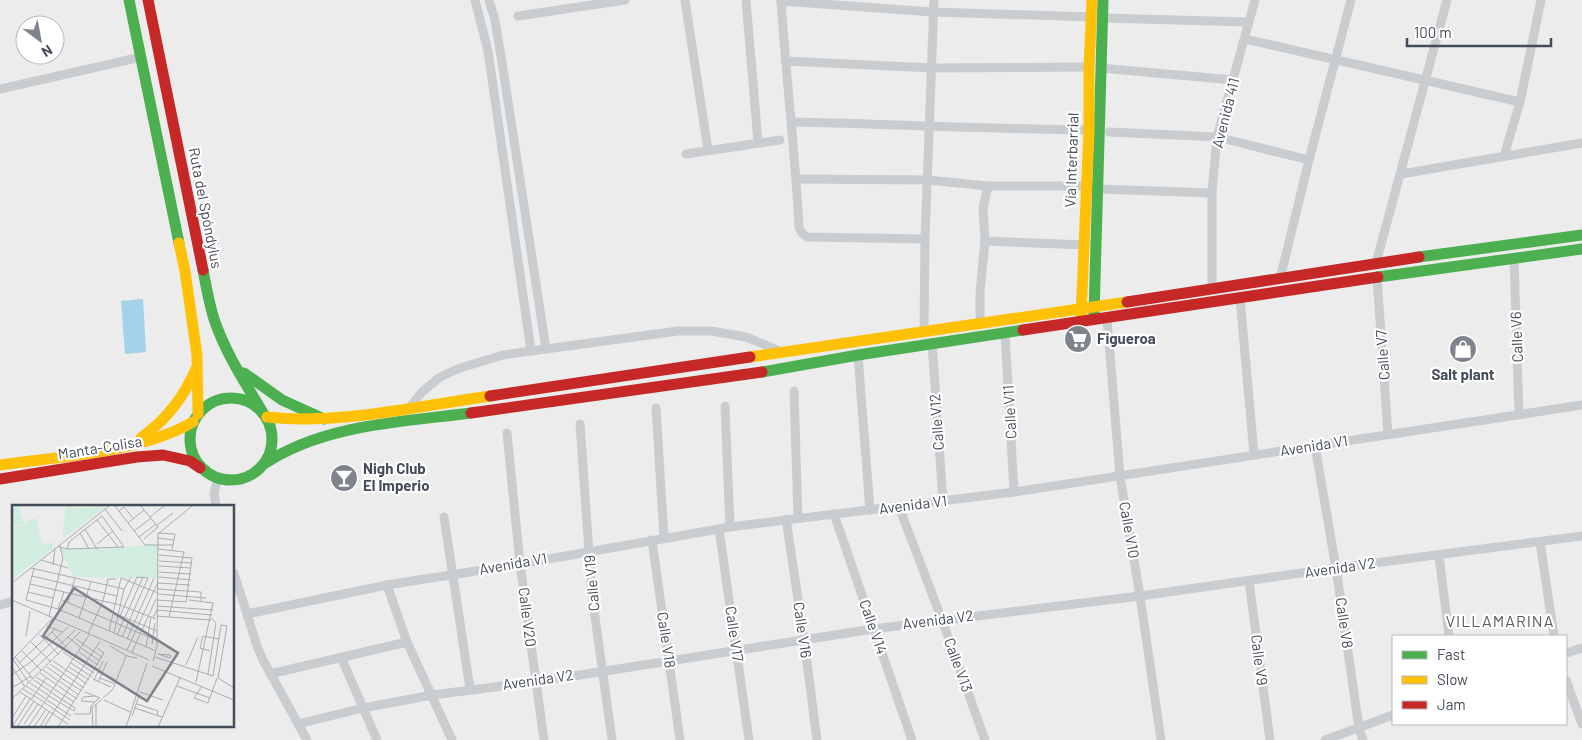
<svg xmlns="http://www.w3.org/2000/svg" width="1582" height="740" font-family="Barlow,sans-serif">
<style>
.water{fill:#a4d1eb}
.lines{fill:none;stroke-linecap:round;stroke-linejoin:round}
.street{stroke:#cacdd0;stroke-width:9}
.fast{stroke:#4caf50;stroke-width:11}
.slow{stroke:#ffc107;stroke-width:11}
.jam{stroke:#c62828;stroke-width:11}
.labels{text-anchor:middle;stroke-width:4.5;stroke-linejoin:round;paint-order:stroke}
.street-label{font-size:15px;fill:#444c59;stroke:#fff}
.poi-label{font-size:15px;font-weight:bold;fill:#444c59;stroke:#fff;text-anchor:start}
.neighbourhood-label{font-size:16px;letter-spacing:1px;fill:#585b60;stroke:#fff}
.inset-road{fill:none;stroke:#a9acb1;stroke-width:1}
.view{fill:#7f848c;fill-opacity:0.15;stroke:#7f848c;stroke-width:2.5}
.inset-edge{fill:none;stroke:#444c59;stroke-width:2.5}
</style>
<rect width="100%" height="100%" fill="#edecec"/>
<polygon class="water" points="143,299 146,352 125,354 121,301"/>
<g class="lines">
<g class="street">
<polyline points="475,0 488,51 531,351"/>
<polyline points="489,0 495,20 502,62 546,349"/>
<polyline points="685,0 708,150"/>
<polyline points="746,0 758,142"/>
<path d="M781 0C786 76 795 151 799 227L802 233 807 237 925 239"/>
<polyline points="781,1 933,12 1092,17"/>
<polyline points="518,16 625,0"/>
<polyline points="1102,18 1249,22"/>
<polyline points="1245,39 1520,102"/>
<polyline points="785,61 932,68 1089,67"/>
<polyline points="1100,68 1233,80"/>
<polyline points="0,89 141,57"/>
<path d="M792 122C891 124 990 129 1089 130"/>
<polyline points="1109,132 1217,137 1309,160 1280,279"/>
<polyline points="686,154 780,140"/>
<polyline points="1504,156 1520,102 1541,0"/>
<polyline points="1309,160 1351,0"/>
<polyline points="1401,174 1582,143"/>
<polyline points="796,179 928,180 988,186 1086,186 1098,189 1212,193"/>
<polyline points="985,241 1085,245"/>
<polyline points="1514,259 1519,414"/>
<polyline points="1376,263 1447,0"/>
<polyline points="1377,277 1388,434"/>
<polyline points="1212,289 1212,193 1217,137 1255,0"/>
<polyline points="1240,298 1254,454"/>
<polyline points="1107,318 1120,476 1140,596 1161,740"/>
<polyline points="980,322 980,292 985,241 983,208 988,186"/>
<polyline points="924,332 925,239 934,0"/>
<polyline points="1005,332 1014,492"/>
<polyline points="932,343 943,501"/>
<polyline points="858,355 870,510"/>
<polyline points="794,391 798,517"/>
<polyline points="725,406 730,527"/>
<polyline points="410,407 422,392 440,377 460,368 503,355 531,351 678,331 711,331 746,337 782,352"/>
<polyline points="656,408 664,538"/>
<polyline points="580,424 592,595 612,740"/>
<polyline points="507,433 520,564 544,740"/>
<polyline points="1315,446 1336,568 1359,728 1363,740"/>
<polyline points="216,506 214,493 218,478"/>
<polyline points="899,507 942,620 985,740"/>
<polyline points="834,514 912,740"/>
<polyline points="444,517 470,689"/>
<polyline points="786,519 804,639 817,740"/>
<polyline points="719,529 749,740"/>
<polyline points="652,540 680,740"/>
<polyline points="1540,542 1554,636"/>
<polyline points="1439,556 1449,636"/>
<polyline points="234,573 257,646 263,660 307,740"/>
<polyline points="1249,581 1270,740"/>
<polyline points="387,585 407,642 452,740"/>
<polyline points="0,605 14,601"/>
<polyline points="247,614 387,585 520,564 730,527 1014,492 1582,405"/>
<polyline points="1566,653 1582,648"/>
<polyline points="341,657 377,740"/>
<polyline points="270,674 407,642"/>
<polyline points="1566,680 1582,724"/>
<polyline points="298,724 363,708 432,695 535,682 873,629 1140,596 1336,568 1582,536"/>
<polyline points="1325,740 1393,715"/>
</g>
<g class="fast">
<polyline points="129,0 179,243"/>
<polyline points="1419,257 1582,235"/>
<path d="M203 270C206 286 209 303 214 319 225 352 244 381 262 411"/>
<polyline points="1378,277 1582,249"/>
<polyline points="1094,315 1103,0"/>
<polyline points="762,372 858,355 1023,330"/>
<polyline points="244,373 282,400 324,419"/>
<circle cx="231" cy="439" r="41"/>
<path d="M264 464C324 424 402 422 471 413"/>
</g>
<g class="slow">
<polyline points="179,243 185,271 197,355 198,414"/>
<polyline points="1081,317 1089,130 1089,67 1092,0"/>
<polyline points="750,357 1127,302"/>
<path d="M267 417C340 425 418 406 490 396"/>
<path d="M141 438C167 419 183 398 196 369"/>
<path d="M0 465C62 456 139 453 193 422"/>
</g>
<g class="jam">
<polyline points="148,0 203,270"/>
<polyline points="1127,302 1419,257"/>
<polyline points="1023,330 1378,277"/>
<polyline points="490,396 750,357"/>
<polyline points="471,413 762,372"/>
<polyline points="0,479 137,457 163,455 190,461 200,468"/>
</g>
</g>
<defs>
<g id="supermarket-disc" transform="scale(1.4375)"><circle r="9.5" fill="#7f848c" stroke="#fff"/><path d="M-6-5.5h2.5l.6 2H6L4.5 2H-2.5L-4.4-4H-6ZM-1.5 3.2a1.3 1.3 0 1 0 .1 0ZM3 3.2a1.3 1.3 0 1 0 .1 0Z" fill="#fff"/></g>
<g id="shop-disc" transform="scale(1.4375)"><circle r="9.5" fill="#7f848c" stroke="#fff"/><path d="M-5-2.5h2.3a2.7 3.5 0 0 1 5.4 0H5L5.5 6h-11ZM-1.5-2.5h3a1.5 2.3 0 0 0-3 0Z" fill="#fff"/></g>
<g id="bar-disc" transform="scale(1.4375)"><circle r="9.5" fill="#7f848c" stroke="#fff"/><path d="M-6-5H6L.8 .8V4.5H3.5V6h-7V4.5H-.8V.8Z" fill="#fff"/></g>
</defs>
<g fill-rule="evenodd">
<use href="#supermarket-disc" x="1078" y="339"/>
<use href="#shop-disc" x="1463" y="349"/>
<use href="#bar-disc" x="344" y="478"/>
</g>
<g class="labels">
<g class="street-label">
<text transform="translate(1226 113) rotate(-76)" y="5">Avenida 411</text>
<text transform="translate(1072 160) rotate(-88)" y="5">Vía Interbarrial</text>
<text transform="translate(205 208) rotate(79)" y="5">Ruta del Spóndylus</text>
<text transform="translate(1517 337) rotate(-92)" y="5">Calle V6</text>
<text transform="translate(1383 355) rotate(-94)" y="5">Calle V7</text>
<text transform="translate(1010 412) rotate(-93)" y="5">Calle V11</text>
<text transform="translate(937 422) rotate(-94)" y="5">Calle V12</text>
<text transform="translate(1314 446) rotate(-9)" y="5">Avenida V1</text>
<text transform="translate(100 448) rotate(-9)" y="5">Manta-Colisa</text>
<text transform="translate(913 505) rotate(-7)" y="5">Avenida V1</text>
<text transform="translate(1129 530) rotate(80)" y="5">Calle V10</text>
<text transform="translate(513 564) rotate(-10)" y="5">Avenida V1</text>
<text transform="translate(1340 568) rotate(-8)" y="5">Avenida V2</text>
<text transform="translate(592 583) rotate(-95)" y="5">Calle V19</text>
<text transform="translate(527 617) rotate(83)" y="5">Calle V20</text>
<text transform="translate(938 620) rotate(-7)" y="5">Avenida V2</text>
<text transform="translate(1344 623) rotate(82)" y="5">Calle V8</text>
<text transform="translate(873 627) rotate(71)" y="5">Calle V14</text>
<text transform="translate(802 630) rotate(82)" y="5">Calle V16</text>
<text transform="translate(734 634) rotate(82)" y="5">Calle V17</text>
<text transform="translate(666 640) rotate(82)" y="5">Calle V18</text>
<text transform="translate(1259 660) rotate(83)" y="5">Calle V9</text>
<text transform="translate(958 665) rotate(70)" y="5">Calle V13</text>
<text transform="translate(538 680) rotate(-8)" y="5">Avenida V2</text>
</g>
<g class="poi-label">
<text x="1097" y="344">Figueroa</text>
<text x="1463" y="380" text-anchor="middle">Salt plant</text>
<text x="363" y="474">Nigh Club<tspan x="363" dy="17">El Imperio</tspan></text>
</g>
<g class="neighbourhood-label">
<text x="1500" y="627">VILLAMARINA</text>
</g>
</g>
<g transform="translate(12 505)">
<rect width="222" height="222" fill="#edecec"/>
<path d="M0 1H12L7 3 12 17 28 11 24 14 30 39 42 38 40 44 0 74V24L23 15 0 22ZM54 1H62L56 4 95 1 50 34ZM146 39 145 73 61 72 48 43 96 44Z" fill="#d0eddf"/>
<path class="inset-road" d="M103 1 133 40H161M93 4 110 26M132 5 146 22 132 34M107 6 112 2 121 13M138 12 152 1M85 15 106 42M116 18 132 5 129 1M145 20 161 8M73 24 85 44M122 26 139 13M68 28 77 44M146 28 163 29 160 45M127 32 144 19M146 33 162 35M85 39 101 26M46 41 55 44 112 42 90 11 57 37 55 44M147 50 180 53 174 97M29 55 56 63M147 56 180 58M41 60 43 43M147 61 179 63M19 63 112 84M147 67 179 69M20 71 105 91M147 72 179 75M0 78 97 1M146 78 178 80M18 79 108 100 144 114M146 84 189 87V96M16 87 41 93M146 89 194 93M0 95 137 155M14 95 46 104 144 146M14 95 22 63M50 95 146 136M145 95 174 97M177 95 201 98 184 177M56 97 63 73M145 101 201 105M46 104 52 87M107 110 145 126M37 111 51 53 48 42M108 111 125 72 136 73M145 111 157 112 172 47 146 44M157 112 199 115M67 113 79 77M141 113 145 105 200 110M35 121 50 127M63 125 56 132 68 142M97 126 109 73 146 88M40 127 55 143M102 128 112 84 119 72M27 129 47 150M76 129 91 96 96 74H104M105 130 131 72M14 131 18 106M110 132 136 73M64 134 90 152M115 134 142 73M19 137 39 157M140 139 143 118M98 141 115 151 125 153M134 142 139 112M69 143 88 156M115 145 146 77M10 146 30 166M198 146 188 143 191 131 207 134M51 147 82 168M67 147 86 160M120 147 144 94M146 149 158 150 159 151 158 153ZM64 150 84 164M3 152 21 174M143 152 201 171M1 154 17 178M0 155 40 114M41 156 75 179M141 156 145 141 146 29 180 1M7 158 43 124M59 158 80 172M38 159 51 168M174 160 186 132M140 161 222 195M0 162 13 182M35 162 49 172M57 162 77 175M31 165 46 176M86 167 102 174M28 168 65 194M17 169 56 132M52 169 72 183M196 169 204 118 199 113M0 170 20 156 56 122M201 171 209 120 215 121 206 173M24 172 41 183M49 173 70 186M88 173 103 179M206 173 222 183M81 174 99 182M22 175 39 187M82 175 91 156M47 176 67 190M86 177 95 157M18 178 36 190M14 181 34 194M165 181 198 193M190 181 182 193 196 198 205 173M0 183 19 171M11 184 32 197M42 184 62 197M8 187 56 219M73 187 88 193M128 187 151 195M37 191 62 206 63 203 40 188M83 191 71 192 69 196 83 197M91 193 101 184 114 151M0 194 68 127M19 195 34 173M35 195 59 211M92 195 118 207M33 198 58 215M84 199V222M125 199 146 206 145 210M123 203 150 212M62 209H78L79 201 87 193M120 211 127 191M0 213 14 191M12 219 26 199M0 222 18 194M5 222 22 196M16 222 77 130M22 222 34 204M28 222 37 207M32 222 88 136M46 222 92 148 85 143M81 222 80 203 90 194M114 222 135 158M146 222 168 173"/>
<path class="view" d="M62 83 166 148 135 196 31 131Z"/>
<rect width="222" height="222" class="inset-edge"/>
</g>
<rect x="1392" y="635" width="175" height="90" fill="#ffffff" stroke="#b4b7bd"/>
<rect x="1402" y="651" width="25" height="8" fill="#4caf50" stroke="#b4b7bd"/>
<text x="1437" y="660" font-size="15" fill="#444c59">Fast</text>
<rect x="1402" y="676" width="25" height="8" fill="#ffc107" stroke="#b4b7bd"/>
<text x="1437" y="685" font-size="15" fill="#444c59">Slow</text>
<rect x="1402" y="701" width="25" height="8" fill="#c62828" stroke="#b4b7bd"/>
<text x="1437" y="710" font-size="15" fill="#444c59">Jam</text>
<g transform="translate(40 40) rotate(148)"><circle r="24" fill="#ffffff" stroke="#b4b7bd"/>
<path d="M0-4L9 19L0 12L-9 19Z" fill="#7f848c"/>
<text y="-8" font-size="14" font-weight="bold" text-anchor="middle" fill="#444c59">N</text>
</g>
<path d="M1407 38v8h144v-8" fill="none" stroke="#444c59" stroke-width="2.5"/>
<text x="1414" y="38" font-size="15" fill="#444c59" stroke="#ffffff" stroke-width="4" paint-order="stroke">100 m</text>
</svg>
